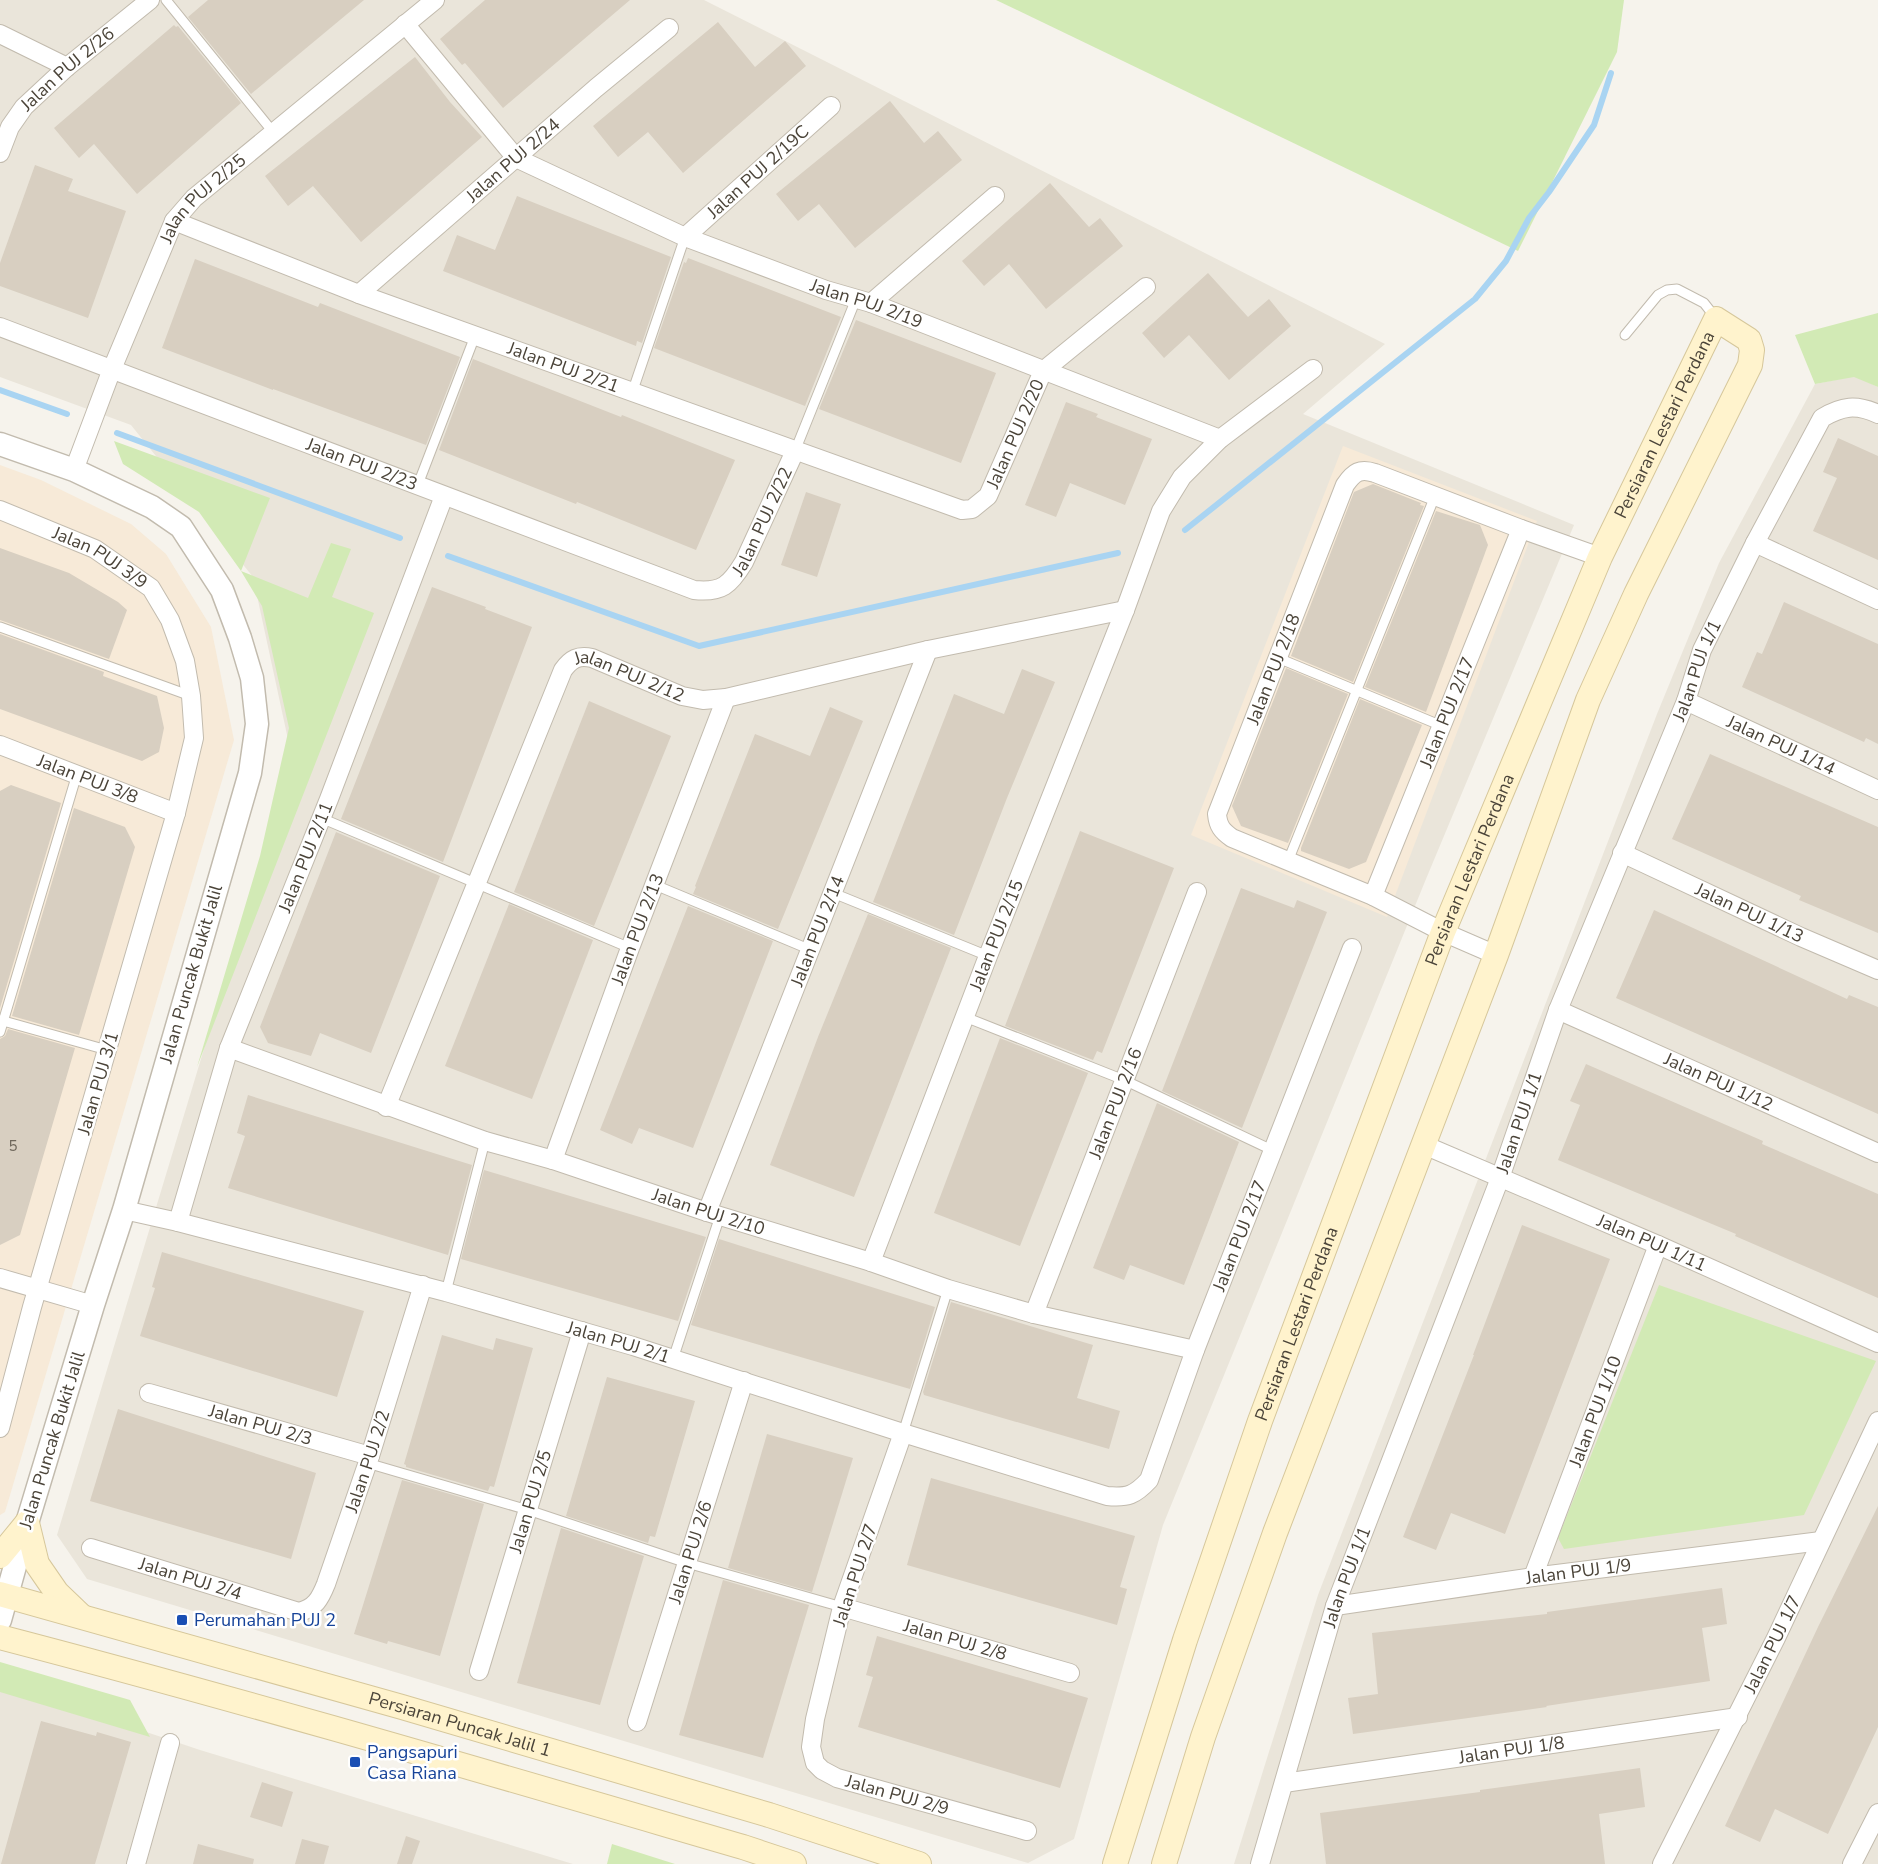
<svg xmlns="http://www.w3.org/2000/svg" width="1878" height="1864" font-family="'Nunito Sans',sans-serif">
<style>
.residential{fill:#eae5da}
.commercial{fill:#f7ead8}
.green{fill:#d2eab5}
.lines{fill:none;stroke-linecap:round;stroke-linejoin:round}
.stream{stroke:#a9d4f2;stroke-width:6}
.building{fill:#d8cfc1}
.service-casing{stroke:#c2bbae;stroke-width:11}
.minor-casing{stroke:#c2bbae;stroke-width:20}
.tertiary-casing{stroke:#c2bbae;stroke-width:25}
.secondary-casing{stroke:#d6c79b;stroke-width:26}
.service{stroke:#fff;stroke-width:9}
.minor{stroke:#fff;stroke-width:18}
.tertiary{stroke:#fff;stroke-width:22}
.secondary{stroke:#fff3cd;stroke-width:24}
.transit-dot{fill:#1a4fb4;stroke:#fff;stroke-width:2}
.labels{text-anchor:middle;stroke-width:5;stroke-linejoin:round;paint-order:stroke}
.number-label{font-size:15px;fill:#6e675b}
.street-label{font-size:18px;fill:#4b4439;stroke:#fff}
.transit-label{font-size:18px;fill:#164399;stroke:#fff;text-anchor:start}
</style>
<rect width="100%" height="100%" fill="#f6f3ec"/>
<g class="residential">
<polygon points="0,0 704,0 1385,344 1303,414 1574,525 1426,879 1163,1525 1074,1839 1028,1863 87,1579 57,1535 292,758 253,577 131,425 0,377"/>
<polygon points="1855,376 1878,387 1878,1864 1234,1864 1318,1595 1657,714 1719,563 1815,384"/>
<polygon points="0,1683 200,1750 573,1864 0,1864"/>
</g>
<g class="commercial">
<polygon points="1343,446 1537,521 1387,917 1191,835"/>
<polygon points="0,465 41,480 131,524 166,554 211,627 234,740 5,1512 0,1515"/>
</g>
<g class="green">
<polygon points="996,0 1624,0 1617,52 1518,251"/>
<polygon points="1878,313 1878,387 1854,377 1815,384 1795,335"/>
<polygon points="114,441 270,498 241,571 308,598 331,543 351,549 332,597 374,613 197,1067 260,856 289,728 262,606 241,571 199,512 123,464"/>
<polygon points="1659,1285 1876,1361 1804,1515 1564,1549 1558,1538"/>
<polygon points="0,1662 130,1700 150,1737 0,1692"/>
<polygon points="612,1844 675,1864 607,1864"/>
</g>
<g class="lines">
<g class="stream">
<polyline points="0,390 67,414"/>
<polyline points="117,433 400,538"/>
<polyline points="1185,530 1475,299 1506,261 1529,218 1549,192 1594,125 1611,73"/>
<polyline points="448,556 699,646 1118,553"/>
</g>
</g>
<g class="building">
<polygon points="208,0 364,0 251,94 188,17"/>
<polygon points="485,0 630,0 503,108 465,63 462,65 440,39"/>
<polygon points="718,22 755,67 785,41 806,66 683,173 648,132 618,157 593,126"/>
<polygon points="174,25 176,27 178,26 241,103 137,194 94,144 79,158 54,128"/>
<polygon points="415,57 450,102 482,137 361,242 313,186 288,206 265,176"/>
<polygon points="890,101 924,143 938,131 962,160 855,248 819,204 798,221 776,194"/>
<polygon points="35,165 73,179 68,191 126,211 88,318 0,286 0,263"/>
<polygon points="1050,183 1089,227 1100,218 1123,246 1046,309 1009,264 984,286 962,261"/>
<polygon points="517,196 671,257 642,343 637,341 636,346 443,271 457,235 495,250"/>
<polygon points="688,258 841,317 805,406 654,348 684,262 686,263"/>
<polygon points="195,259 318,307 320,303 460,357 426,445 273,389 273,390 162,348"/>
<polygon points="1208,273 1248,317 1269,299 1291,326 1229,380 1189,335 1164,358 1142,333"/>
<polygon points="856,320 996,373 961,463 819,409"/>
<polygon points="473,359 621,417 622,415 735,460 696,550 577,502 576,504 439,450"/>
<polygon points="1066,402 1098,414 1096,417 1152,439 1125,505 1070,483 1056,517 1025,505"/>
<polygon points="1838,438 1878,456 1878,560 1813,531 1837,478 1823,472"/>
<polygon points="1373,484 1421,503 1420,505 1424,506 1353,682 1291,656 1354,492"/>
<polygon points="806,492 841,504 817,577 781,565"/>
<polygon points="1436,511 1480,525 1488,545 1426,712 1365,687"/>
<polygon points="0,548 69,573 118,602 127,610 109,659 0,620"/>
<polygon points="432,587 486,607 485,609 532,627 443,862 341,819"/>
<polygon points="1784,602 1878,644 1878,744 1866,738 1864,742 1742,687 1757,652 1762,654"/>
<polygon points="0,634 104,672 103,676 157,696 164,728 159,752 142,761 0,709"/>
<polygon points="1286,668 1348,694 1288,843 1241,826 1232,806"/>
<polygon points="1022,669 1055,682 1007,798 954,935 873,902 954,694 1004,714"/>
<polygon points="1360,699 1422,725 1366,862 1349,869 1301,851 1301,848"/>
<polygon points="589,701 671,736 594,926 514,892"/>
<polygon points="830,707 863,721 778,929 693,894 696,887 695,886 755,734 810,756"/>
<polygon points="1710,754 1878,827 1878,933 1799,900 1801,896 1672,839"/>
<polygon points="11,785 61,803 0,1008 0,791"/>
<polygon points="74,808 125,827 135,847 79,1035 12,1016"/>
<polygon points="1080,831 1174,868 1102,1053 1097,1051 1093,1060 1005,1026"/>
<polygon points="336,832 440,876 371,1053 320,1033 311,1056 268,1043 260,1027"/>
<polygon points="1241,888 1294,908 1297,900 1327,912 1242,1128 1162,1091"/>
<polygon points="509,904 593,940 532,1099 445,1066"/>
<polygon points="688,906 773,941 693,1148 639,1128 632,1144 600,1130"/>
<polygon points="1654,910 1847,999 1849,995 1878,1007 1878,1114 1616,998"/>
<polygon points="868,914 951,948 854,1197 770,1165 818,1037"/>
<polygon points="8,1029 75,1048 20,1235 0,1245 0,1039 5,1036"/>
<polygon points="1000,1038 1088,1073 1020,1246 934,1213"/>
<polygon points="1586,1064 1763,1141 1762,1144 1878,1194 1878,1298 1735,1236 1736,1234 1558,1160 1580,1105 1570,1101"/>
<polygon points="248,1095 472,1165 448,1255 228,1188 245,1136 237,1133"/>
<polygon points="1157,1103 1239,1142 1184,1285 1130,1265 1124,1280 1093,1268"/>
<polygon points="484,1170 706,1237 678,1321 461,1259"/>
<polygon points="1522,1225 1610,1259 1505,1534 1451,1513 1436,1550 1403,1537 1474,1355 1473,1355"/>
<polygon points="719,1239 935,1307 910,1389 691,1325"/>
<polygon points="162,1252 364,1311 337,1397 140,1336 155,1288 152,1287"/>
<polygon points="951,1302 1093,1345 1077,1398 1120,1411 1109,1449 924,1395 923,1392"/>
<polygon points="442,1335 493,1350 496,1338 533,1348 494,1487 490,1486 488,1491 406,1467 406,1465 404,1464"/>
<polygon points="607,1377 695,1401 655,1537 650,1536 648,1543 566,1516"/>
<polygon points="118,1409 316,1473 291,1559 90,1501"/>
<polygon points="767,1434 853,1458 812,1592 728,1568"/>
<polygon points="931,1478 1135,1536 1120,1587 1127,1589 1117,1625 907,1565"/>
<polygon points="402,1480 484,1504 440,1656 388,1641 387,1644 354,1634"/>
<polygon points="1878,1506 1878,1727 1828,1834 1775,1809 1760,1842 1725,1826 1818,1627"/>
<polygon points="561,1528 644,1556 600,1705 517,1683"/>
<polygon points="723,1580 809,1605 763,1758 679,1735"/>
<polygon points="1722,1588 1727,1624 1702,1628 1710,1681 1546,1706 1547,1707 1353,1734 1348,1698 1378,1694 1372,1633 1547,1614 1547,1612"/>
<polygon points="877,1636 1088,1698 1060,1788 858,1727 873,1677 866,1675"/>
<polygon points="41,1721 96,1736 97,1732 131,1742 95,1864 1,1864"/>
<polygon points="1640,1768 1645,1807 1599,1814 1605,1864 1326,1864 1320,1813 1480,1792 1480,1790"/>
<polygon points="262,1782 293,1792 282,1827 250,1817"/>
<polygon points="406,1836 420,1841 412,1864 397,1864"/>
<polygon points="302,1839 329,1846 324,1864 295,1864"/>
<polygon points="198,1844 254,1859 253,1864 193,1864"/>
</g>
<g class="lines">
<g class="service-casing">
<g id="service">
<polyline points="166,0 273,132"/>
<polyline points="1625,335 1658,295 1667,290 1677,289 1704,303 1715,317"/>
<polyline points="632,393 685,237"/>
<polyline points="795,451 856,299"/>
<polyline points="417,487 475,336"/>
<polyline points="0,627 191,696"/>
<polyline points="1278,658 1442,726"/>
<polyline points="321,818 630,948"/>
<polyline points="1288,861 1435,496"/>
<polyline points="655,885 811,950"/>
<polyline points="833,893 988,956"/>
<polyline points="965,1017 1124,1080 1272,1150"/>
<polyline points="0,1020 107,1050"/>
<polyline points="0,1032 77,774"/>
<polyline points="446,1292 485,1141"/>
<polyline points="673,1359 720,1216"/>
<polyline points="903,1433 948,1289"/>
<polyline points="367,1463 528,1510 687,1563 842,1607"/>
</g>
</g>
<g class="minor-casing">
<g id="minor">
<path id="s1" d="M405 24 516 158 685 237 826 290 871 303 1220 439"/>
<polyline points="0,34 67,67"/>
<path id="s2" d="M0 153 10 127 24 107 67 67 150 0"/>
<path id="s3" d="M174 221 359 294 962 510 972 509 988 496 1043 371 1146 287"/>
<path id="s4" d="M685 237 831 106"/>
<path id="s5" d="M359 294 596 88 669 28"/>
<polyline points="871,303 995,196"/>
<path id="s6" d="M0 327 694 590C722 593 730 585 744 562L795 451"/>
<path id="s7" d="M74 470 112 369 174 221 194 198 435 0"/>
<path id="s8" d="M0 510 95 549 151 588 170 620 185 661 191 696 194 738 176 813 32 1307 0 1428"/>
<polyline points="1755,543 1878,600"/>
<path id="s9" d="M1686 701 1878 790"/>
<path id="s10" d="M0 745 176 813"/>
<path id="s11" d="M1622 853 1801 937 1878 970"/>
<path id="s12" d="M1373 896 1521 529"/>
<path id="s13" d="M1496 955 1443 932 1373 896 1232 838C1222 831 1218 826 1217 814L1345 485C1354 472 1360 468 1375 473L1521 529 1600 557"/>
<path id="s14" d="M1558 1010 1878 1153"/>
<path id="s15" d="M229 1048 485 1141 553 1160 707 1212 871 1262 948 1289 1034 1314 1195 1350"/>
<path id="s16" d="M386 1107 563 670C571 659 578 655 592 658L682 696 703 700 726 698 928 650 1125 610"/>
<path id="s17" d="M1424 1145 1658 1245 1878 1343"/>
<path id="s18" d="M553 1160 630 948 726 698"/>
<path id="s19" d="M124 1210 178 1222 446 1292 633 1346 903 1433 1107 1496C1128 1498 1135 1495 1149 1480L1195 1350 1352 948"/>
<path id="s20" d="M707 1212 928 650"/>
<path id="s21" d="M178 1222 229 1048 329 799 444 496"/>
<path id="s22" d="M871 1262 988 956 1125 610 1161 511 1182 477 1220 439 1313 369"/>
<polyline points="0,1278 93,1305"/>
<path id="s23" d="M1034 1314 1197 892"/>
<path id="s24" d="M149 1393 370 1456"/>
<path id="s25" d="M903 1433 842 1607 815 1719 811 1747 815 1763 822 1770 837 1778 1027 1831"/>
<path id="s26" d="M91 1548 299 1612C315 1608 320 1599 326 1584L370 1456 423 1285"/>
<path id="s27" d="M1533 1577 1658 1245"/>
<path id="s28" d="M1335 1606 1533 1577 1821 1541"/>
<path id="s29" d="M842 1607 1070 1673"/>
<path id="s30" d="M479 1671 582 1331"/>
<path id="s31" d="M637 1722 744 1381"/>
<path id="s32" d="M1284 1783 1738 1717"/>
<polyline points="136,1864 170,1743"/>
<path id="s33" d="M1260 1864 1335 1606 1500 1178 1558 1010 1686 701 1702 650 1755 543 1822 418C1842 406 1856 404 1878 414"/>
<path id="s34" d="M1662 1864 1776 1638 1878 1421"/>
<polyline points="1852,1864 1878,1813"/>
</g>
</g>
<g class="tertiary-casing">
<polyline id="tertiary" points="0,444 74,470 152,507 181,527 222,590 240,638 252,678 257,724 250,773 124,1210 93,1305 27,1523 0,1620"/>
</g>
<g class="secondary-casing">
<g id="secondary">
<polyline points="27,1523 37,1564 57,1593 80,1615"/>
<polyline points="0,1556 27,1523"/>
<path id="s35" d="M0 1594 402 1707 769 1815 919 1864"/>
<path d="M0 1637C249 1702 496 1775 743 1847L794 1864"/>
<path id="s36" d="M1115 1864 1185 1640 1260 1421 1443 932 1600 557 1716 319 1749 340 1752 350 1750 365 1636 594 1588 700 1496 955 1275 1533 1203 1737 1164 1864"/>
</g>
</g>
<use href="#service" class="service"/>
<use href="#minor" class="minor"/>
<use href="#tertiary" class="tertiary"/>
<use href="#secondary" class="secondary"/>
</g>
<g class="transit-dot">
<rect x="176" y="1614" width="12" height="12" rx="3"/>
<rect x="349" y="1756" width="12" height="12" rx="3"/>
</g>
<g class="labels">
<g class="number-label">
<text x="13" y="1151">5</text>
</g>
<g class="street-label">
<text dy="6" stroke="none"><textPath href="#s2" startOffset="110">Jalan PUJ 2/26</textPath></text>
<text dy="6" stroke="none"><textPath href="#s5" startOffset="204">Jalan PUJ 2/24</textPath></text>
<text dy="6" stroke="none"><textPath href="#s4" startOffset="98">Jalan PUJ 2/19C</textPath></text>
<text dy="6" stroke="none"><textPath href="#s7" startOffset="304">Jalan PUJ 2/25</textPath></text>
<text dy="6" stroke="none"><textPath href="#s1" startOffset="554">Jalan PUJ 2/19</textPath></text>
<text dy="6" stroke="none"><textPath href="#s3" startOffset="416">Jalan PUJ 2/21</textPath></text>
<text dy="6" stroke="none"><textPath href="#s36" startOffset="1542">Persiaran Lestari Perdana</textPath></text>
<text dy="6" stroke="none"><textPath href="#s3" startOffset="938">Jalan PUJ 2/20</textPath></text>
<text dy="6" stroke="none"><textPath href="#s6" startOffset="387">Jalan PUJ 2/23</textPath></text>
<text dy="6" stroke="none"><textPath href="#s6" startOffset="849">Jalan PUJ 2/22</textPath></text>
<text dy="6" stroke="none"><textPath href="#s8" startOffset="111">Jalan PUJ 3/9</textPath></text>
<text dy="6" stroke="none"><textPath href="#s13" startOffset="474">Jalan PUJ 2/18</textPath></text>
<text dy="6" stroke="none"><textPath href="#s33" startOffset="1272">Jalan PUJ 1/1</textPath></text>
<text dy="6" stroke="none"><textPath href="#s16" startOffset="546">Jalan PUJ 2/12</textPath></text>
<text dy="6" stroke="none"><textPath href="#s12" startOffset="198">Jalan PUJ 2/17</textPath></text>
<text dy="6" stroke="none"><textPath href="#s9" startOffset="105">Jalan PUJ 1/14</textPath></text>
<text dy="6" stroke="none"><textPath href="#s10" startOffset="94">Jalan PUJ 3/8</textPath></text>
<text dy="6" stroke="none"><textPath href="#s21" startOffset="387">Jalan PUJ 2/11</textPath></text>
<text dy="6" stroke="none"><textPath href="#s36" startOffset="1056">Persiaran Lestari Perdana</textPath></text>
<text dy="6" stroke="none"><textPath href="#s11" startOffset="141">Jalan PUJ 1/13</textPath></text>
<text dy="6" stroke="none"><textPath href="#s18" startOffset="246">Jalan PUJ 2/13</textPath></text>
<text dy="6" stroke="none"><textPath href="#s20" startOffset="302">Jalan PUJ 2/14</textPath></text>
<text dy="6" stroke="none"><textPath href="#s22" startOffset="350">Jalan PUJ 2/15</textPath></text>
<text transform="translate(191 974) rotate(-74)" y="6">Jalan Puncak Bukit Jalil</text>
<text dy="6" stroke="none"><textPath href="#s14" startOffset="176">Jalan PUJ 1/12</textPath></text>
<text transform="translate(98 1083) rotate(-74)" y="6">Jalan PUJ 3/1</text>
<text dy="6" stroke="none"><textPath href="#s23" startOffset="226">Jalan PUJ 2/16</textPath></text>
<text dy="6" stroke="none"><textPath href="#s33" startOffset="786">Jalan PUJ 1/1</textPath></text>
<text dy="6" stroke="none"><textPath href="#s15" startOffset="507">Jalan PUJ 2/10</textPath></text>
<text dy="6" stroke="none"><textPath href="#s19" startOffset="1332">Jalan PUJ 2/17</textPath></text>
<text dy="6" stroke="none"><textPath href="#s17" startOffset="248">Jalan PUJ 1/11</textPath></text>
<text dy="6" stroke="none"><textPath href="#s36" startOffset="570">Persiaran Lestari Perdana</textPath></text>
<text dy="6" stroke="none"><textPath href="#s19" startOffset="512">Jalan PUJ 2/1</textPath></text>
<text dy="6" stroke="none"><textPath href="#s27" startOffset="177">Jalan PUJ 1/10</textPath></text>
<text dy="6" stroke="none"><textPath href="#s24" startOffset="116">Jalan PUJ 2/3</textPath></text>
<text transform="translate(52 1440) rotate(-73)" y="6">Jalan Puncak Bukit Jalil</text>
<text dy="6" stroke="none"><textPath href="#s26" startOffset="388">Jalan PUJ 2/2</textPath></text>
<text dy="6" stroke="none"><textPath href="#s30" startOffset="177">Jalan PUJ 2/5</textPath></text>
<text dy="6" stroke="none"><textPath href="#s31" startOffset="178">Jalan PUJ 2/6</textPath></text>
<text dy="6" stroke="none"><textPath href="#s28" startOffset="246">Jalan PUJ 1/9</textPath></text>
<text transform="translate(855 1575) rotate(-72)" y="6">Jalan PUJ 2/7</text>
<text dy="6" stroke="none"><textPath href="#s33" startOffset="300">Jalan PUJ 1/1</textPath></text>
<text dy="6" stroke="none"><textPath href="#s26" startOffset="104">Jalan PUJ 2/4</textPath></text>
<text dy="6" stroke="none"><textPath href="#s29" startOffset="118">Jalan PUJ 2/8</textPath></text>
<text dy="6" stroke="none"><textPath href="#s34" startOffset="246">Jalan PUJ 1/7</textPath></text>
<text dy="6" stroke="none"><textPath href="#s35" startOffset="478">Persiaran Puncak Jalil 1</textPath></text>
<text dy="6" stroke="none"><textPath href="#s32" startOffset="230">Jalan PUJ 1/8</textPath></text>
<text dy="6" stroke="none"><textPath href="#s25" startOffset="434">Jalan PUJ 2/9</textPath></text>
</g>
<g class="transit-label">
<text x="194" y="1626">Perumahan PUJ 2</text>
<text x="367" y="1758">Pangsapuri<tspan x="367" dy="21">Casa Riana</tspan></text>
</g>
</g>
</svg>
